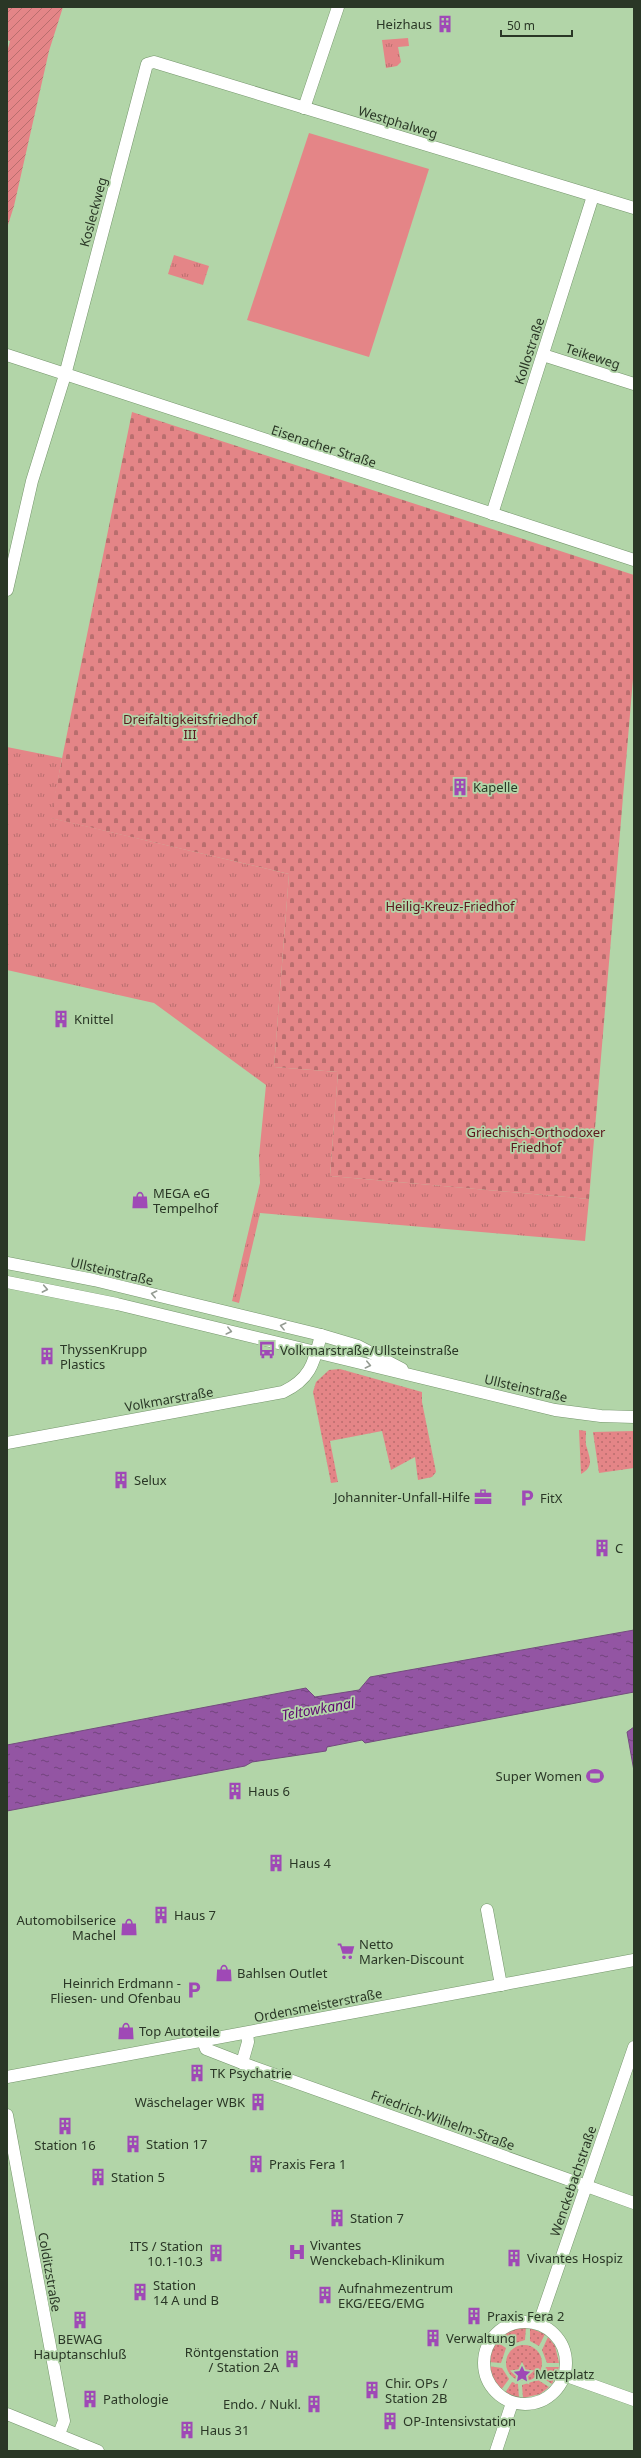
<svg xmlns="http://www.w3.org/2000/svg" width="641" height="2458" font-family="'Noto Sans',sans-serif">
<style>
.grass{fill:url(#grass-dots)}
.cemetery{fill:url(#cemetery-stones)}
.park{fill:url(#park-tufts)}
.garden{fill:url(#garden-furrows)}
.pitch{fill:#e48587}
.water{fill:url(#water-ripples);stroke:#744c7e}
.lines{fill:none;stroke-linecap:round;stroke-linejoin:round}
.minor-casing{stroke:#75966c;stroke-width:13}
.minor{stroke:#fff;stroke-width:12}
.oneway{stroke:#949b92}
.labels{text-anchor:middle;stroke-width:3.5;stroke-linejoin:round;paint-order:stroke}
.poi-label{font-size:13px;fill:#2a3726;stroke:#b2d5a8;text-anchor:start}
.street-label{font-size:13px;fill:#2a3726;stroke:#b2d5a8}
.park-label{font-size:13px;fill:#5c171e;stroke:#b2d5a8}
.water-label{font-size:14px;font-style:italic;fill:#5e0671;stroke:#b2d5a8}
</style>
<defs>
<pattern id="grass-dots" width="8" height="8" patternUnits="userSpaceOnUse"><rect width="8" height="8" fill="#e48587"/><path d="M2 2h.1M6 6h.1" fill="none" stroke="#b96e6e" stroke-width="1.8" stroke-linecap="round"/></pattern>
<pattern id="cemetery-stones" width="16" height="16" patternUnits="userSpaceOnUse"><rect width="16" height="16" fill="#e48587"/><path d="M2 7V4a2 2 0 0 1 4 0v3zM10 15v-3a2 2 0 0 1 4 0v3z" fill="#b96e6e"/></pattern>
<pattern id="park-tufts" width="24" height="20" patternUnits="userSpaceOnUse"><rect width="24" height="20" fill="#e48587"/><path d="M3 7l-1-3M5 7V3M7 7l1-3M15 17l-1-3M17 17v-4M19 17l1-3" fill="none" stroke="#b96e6e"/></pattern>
<pattern id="garden-furrows" width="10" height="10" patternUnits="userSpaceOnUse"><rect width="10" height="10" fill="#e48587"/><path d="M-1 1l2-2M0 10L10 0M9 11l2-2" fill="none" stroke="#b96e6e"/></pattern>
<pattern id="water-ripples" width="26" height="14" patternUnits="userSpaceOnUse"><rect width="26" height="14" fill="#9355a3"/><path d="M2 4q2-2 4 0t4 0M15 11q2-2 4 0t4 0" fill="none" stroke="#72447d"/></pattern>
</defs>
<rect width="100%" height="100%" fill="#b2d5a8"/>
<g class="grass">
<polygon points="340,1369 422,1392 422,1402 436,1472 432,1477 418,1480 415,1457 391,1470 382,1431 330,1441 338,1482 331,1483 313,1392 316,1382 329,1370"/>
<path d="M579 1430 586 1431C586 1436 585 1444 587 1448 590 1459 594 1467 581 1474Z"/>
<polygon points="634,1431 634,1468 599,1473 593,1432"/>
<polygon points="526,2327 525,2340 509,2345 498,2338 511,2329"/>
<polygon points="530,2328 545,2334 539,2346 530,2341"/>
<polygon points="548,2337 555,2346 559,2363 547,2363 542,2350"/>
<polygon points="495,2341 506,2348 501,2363 488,2362"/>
<circle cx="524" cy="2363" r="18"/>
<polygon points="488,2366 502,2368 509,2379 501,2390 491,2377"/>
<polygon points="546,2367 559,2367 552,2384 541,2377"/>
<polygon points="538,2380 549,2387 540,2394 523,2398 522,2385"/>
<polygon points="512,2382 518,2384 519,2398 505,2393"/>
</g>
<polygon class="cemetery" points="132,412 634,575 634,667 589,1199 330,1176 338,1072 274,1067 289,874 50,818"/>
<g class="park">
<polygon points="408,38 409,46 398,47 401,62 397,66 386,68 382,40"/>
<polygon points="174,255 209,266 203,285 168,274"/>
<polygon points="7,747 62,758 51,818 289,874 274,1067 338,1072 330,1176 589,1199 585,1241 260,1213 239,1303 232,1301 260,1183 259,1156 266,1085 154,1003 7,970"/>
</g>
<polygon class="garden" points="7,7 63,7 49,51 14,206 7,228 7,52 10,41 7,40"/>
<polygon class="pitch" points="309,133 429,169 369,357 247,320"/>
<g class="water">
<polygon points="634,1630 634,1692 365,1743 362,1740 327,1747 326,1751 252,1762 245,1766 7,1811 7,1745 306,1688 315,1697 359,1690 370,1677"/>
<polygon points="634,1727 634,1771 627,1732"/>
</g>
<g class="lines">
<g class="minor-casing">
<g id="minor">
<polyline points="304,108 338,7"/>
<polyline points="7,355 634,560"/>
<polyline points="543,355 634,384"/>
<polyline points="492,514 593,196"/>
<polyline points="7,590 32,481 65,375 147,64 154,62 634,208"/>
<polyline points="7,1263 94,1280 321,1335 358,1346 402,1369"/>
<polyline points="7,1282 117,1304 555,1410 601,1416 634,1417"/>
<path d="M7 1443 283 1392C311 1379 314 1362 321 1335"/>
<polyline points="487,1910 501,1985"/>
<polyline points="203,2041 206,2049 242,2063 634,2203"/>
<polyline points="242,2063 248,2042 247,2033"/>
<polyline points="7,2077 634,1960"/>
<polyline points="7,2115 64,2421 59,2434"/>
<circle cx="525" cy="2363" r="41"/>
<polyline points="539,2323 634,2047"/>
<polyline points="564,2375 634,2400"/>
<polyline points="7,2414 98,2451"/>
<polyline points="496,2451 512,2403"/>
</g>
</g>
<use href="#minor" class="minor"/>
</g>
<defs><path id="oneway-chevron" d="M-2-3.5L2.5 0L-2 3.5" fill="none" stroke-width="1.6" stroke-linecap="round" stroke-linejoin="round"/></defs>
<g class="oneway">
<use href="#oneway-chevron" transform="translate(45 1289) rotate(11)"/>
<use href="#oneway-chevron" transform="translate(154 1294) rotate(-167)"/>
<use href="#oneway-chevron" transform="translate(283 1326) rotate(-166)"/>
<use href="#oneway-chevron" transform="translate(229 1331) rotate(14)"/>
<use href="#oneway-chevron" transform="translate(368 1365) rotate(13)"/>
</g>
<defs>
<g id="building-bare" transform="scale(1.38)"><path d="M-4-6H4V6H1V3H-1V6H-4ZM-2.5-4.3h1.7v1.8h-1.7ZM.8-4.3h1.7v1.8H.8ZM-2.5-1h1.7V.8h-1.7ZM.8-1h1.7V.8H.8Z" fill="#9f49b6" stroke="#b2d5a8" stroke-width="2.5" paint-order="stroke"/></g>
<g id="shop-bare" transform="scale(1.38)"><path d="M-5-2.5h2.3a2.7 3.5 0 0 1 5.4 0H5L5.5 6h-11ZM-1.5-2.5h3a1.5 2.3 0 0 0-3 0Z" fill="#9f49b6" stroke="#b2d5a8" stroke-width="2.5" paint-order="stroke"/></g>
<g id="bus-bare" transform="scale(1.38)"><path d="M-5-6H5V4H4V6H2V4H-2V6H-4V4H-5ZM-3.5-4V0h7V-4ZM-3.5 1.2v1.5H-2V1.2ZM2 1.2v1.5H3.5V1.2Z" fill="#9f49b6" stroke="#b2d5a8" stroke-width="2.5" paint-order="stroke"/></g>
<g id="office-bare" transform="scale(1.38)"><path d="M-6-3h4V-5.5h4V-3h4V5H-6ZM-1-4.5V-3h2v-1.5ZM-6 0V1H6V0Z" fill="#9f49b6" stroke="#b2d5a8" stroke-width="2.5" paint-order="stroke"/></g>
<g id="parking-bare" transform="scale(1.38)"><path d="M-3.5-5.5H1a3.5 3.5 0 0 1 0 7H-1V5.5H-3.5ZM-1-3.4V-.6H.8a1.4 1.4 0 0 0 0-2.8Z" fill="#9f49b6" stroke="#b2d5a8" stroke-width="2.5" paint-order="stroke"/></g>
<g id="stadium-bare" transform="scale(1.38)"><path d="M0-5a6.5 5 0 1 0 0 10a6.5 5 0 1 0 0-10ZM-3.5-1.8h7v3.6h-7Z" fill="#9f49b6" stroke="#b2d5a8" stroke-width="2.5" paint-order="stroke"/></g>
<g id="supermarket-bare" transform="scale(1.38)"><path d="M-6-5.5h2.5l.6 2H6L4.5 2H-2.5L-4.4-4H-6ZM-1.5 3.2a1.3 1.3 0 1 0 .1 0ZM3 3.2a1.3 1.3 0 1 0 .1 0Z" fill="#9f49b6" stroke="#b2d5a8" stroke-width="2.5" paint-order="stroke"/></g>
<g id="hospital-bare" transform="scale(1.38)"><path d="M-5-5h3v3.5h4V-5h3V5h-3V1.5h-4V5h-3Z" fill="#9f49b6" stroke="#b2d5a8" stroke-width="2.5" paint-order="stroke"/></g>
<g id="sight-bare" transform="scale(1.38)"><path d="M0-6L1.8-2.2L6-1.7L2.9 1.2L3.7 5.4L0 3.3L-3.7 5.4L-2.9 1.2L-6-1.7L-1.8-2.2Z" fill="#9f49b6" stroke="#b2d5a8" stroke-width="2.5" paint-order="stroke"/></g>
</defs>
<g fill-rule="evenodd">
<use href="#building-bare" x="445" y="24"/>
<use href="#building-bare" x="460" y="787"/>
<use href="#building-bare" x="61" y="1019"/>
<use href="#shop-bare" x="140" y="1200"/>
<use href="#bus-bare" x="267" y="1350"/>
<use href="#building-bare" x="47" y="1356"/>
<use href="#building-bare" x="121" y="1480"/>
<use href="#office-bare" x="483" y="1497"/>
<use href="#parking-bare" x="527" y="1498"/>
<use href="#building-bare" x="602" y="1548"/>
<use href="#stadium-bare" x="595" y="1776"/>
<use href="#building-bare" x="235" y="1791"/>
<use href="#building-bare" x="276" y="1863"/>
<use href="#building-bare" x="161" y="1915"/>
<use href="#shop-bare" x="129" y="1927"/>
<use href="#supermarket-bare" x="346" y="1951"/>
<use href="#shop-bare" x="224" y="1973"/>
<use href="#parking-bare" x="194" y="1990"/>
<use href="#shop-bare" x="126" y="2031"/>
<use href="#building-bare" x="197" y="2073"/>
<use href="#building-bare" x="258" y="2102"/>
<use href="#building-bare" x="65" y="2126"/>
<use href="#building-bare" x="133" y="2144"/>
<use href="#building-bare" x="256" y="2164"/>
<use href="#building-bare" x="98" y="2177"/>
<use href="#building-bare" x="337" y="2218"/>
<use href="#hospital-bare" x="297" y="2252"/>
<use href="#building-bare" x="216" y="2253"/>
<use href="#building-bare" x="514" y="2258"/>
<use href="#building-bare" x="140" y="2292"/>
<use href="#building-bare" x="325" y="2295"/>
<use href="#building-bare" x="474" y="2316"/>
<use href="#building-bare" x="80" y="2320"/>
<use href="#building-bare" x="433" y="2338"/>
<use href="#building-bare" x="292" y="2359"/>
<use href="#sight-bare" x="522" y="2374"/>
<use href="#building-bare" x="372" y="2390"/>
<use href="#building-bare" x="90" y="2399"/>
<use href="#building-bare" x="314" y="2404"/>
<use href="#building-bare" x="390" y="2421"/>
<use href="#building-bare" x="187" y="2430"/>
</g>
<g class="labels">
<g class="poi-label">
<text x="432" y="29" text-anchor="end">Heizhaus</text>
<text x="473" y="792">Kapelle</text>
<text x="74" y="1024">Knittel</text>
<text x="153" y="1198">MEGA eG<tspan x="153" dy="15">Tempelhof</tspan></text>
<text x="60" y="1354">ThyssenKrupp<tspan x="60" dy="15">Plastics</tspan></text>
<text x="280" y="1355">Volkmarstraße/Ullsteinstraße</text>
<text x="134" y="1485">Selux</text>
<text x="470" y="1502" text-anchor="end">Johanniter-Unfall-Hilfe</text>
<text x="540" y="1503">FitX</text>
<text x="615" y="1553">C</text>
<text x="582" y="1781" text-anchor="end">Super Women</text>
<text x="248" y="1796">Haus 6</text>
<text x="289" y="1868">Haus 4</text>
<text x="174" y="1920">Haus 7</text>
<text x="116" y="1925" text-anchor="end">Automobilserice<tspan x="116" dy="15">Machel</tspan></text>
<text x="359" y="1949">Netto<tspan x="359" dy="15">Marken-Discount</tspan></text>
<text x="237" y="1978">Bahlsen Outlet</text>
<text x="181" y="1988" text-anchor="end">Heinrich Erdmann -<tspan x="181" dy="15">Fliesen- und Ofenbau</tspan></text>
<text x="139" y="2036">Top Autoteile</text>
<text x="210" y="2078">TK Psychatrie</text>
<text x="245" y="2107" text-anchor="end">Wäschelager WBK</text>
<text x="146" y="2149">Station 17</text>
<text x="65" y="2150" text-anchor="middle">Station 16</text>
<text x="269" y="2169">Praxis Fera 1</text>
<text x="111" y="2182">Station 5</text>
<text x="350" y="2223">Station 7</text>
<text x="310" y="2250">Vivantes<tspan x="310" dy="15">Wenckebach-Klinikum</tspan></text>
<text x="203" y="2251" text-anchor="end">ITS / Station<tspan x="203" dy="15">10.1-10.3</tspan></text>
<text x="527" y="2263">Vivantes Hospiz</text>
<text x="153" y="2290">Station<tspan x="153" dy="15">14 A und B</tspan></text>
<text x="338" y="2293">Aufnahmezentrum<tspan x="338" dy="15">EKG/EEG/EMG</tspan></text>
<text x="487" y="2321">Praxis Fera 2</text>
<text x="446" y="2343">Verwaltung</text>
<text x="80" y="2344" text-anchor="middle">BEWAG<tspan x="80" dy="15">Hauptanschluß</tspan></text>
<text x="279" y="2357" text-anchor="end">Röntgenstation<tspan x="279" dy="15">/ Station 2A</tspan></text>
<text x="535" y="2379">Metzplatz</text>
<text x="385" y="2388">Chir. OPs /<tspan x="385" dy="15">Station 2B</tspan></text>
<text x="103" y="2404">Pathologie</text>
<text x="301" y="2409" text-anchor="end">Endo. / Nukl.</text>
<text x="403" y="2426">OP-Intensivstation</text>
<text x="200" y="2435">Haus 31</text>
</g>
<g class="street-label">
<text transform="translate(398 122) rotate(17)" y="5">Westphalweg</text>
<text transform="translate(93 212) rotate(-75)" y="5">Kosleckweg</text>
<text transform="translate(529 351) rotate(-72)" y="5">Kollostraße</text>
<text transform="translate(593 356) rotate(18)" y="5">Teikeweg</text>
<text transform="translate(324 446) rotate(18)" y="5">Eisenacher Straße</text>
<text transform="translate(112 1271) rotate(13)" y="5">Ullsteinstraße</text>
<text transform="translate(526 1388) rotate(13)" y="5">Ullsteinstraße</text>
<text transform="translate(169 1399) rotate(-10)" y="5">Volkmarstraße</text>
<text transform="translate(318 2005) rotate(-11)" y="5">Ordensmeisterstraße</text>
<text transform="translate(443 2120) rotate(20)" y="5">Friedrich-Wilhelm-Straße</text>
<text transform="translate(573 2181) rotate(-71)" y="5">Wenckebachstraße</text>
<text transform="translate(50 2272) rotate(80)" y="5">Colditzstraße</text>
</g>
<g class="park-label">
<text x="190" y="724">Dreifaltigkeitsfriedhof<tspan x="190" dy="15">III</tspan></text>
<text x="450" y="911">Heilig-Kreuz-Friedhof</text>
<text x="536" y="1137">Griechisch-Orthodoxer<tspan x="536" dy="15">Friedhof</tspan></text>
</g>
<g class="water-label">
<text transform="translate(318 1709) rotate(-10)" y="5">Teltowkanal</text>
</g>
</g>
<rect width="641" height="2458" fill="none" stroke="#2a3726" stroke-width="16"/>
<path d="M501 30v6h71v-6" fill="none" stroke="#2a3726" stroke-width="2"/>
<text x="507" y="30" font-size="12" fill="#2a3726" stroke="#b2d5a8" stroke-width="3" paint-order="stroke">50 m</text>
</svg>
